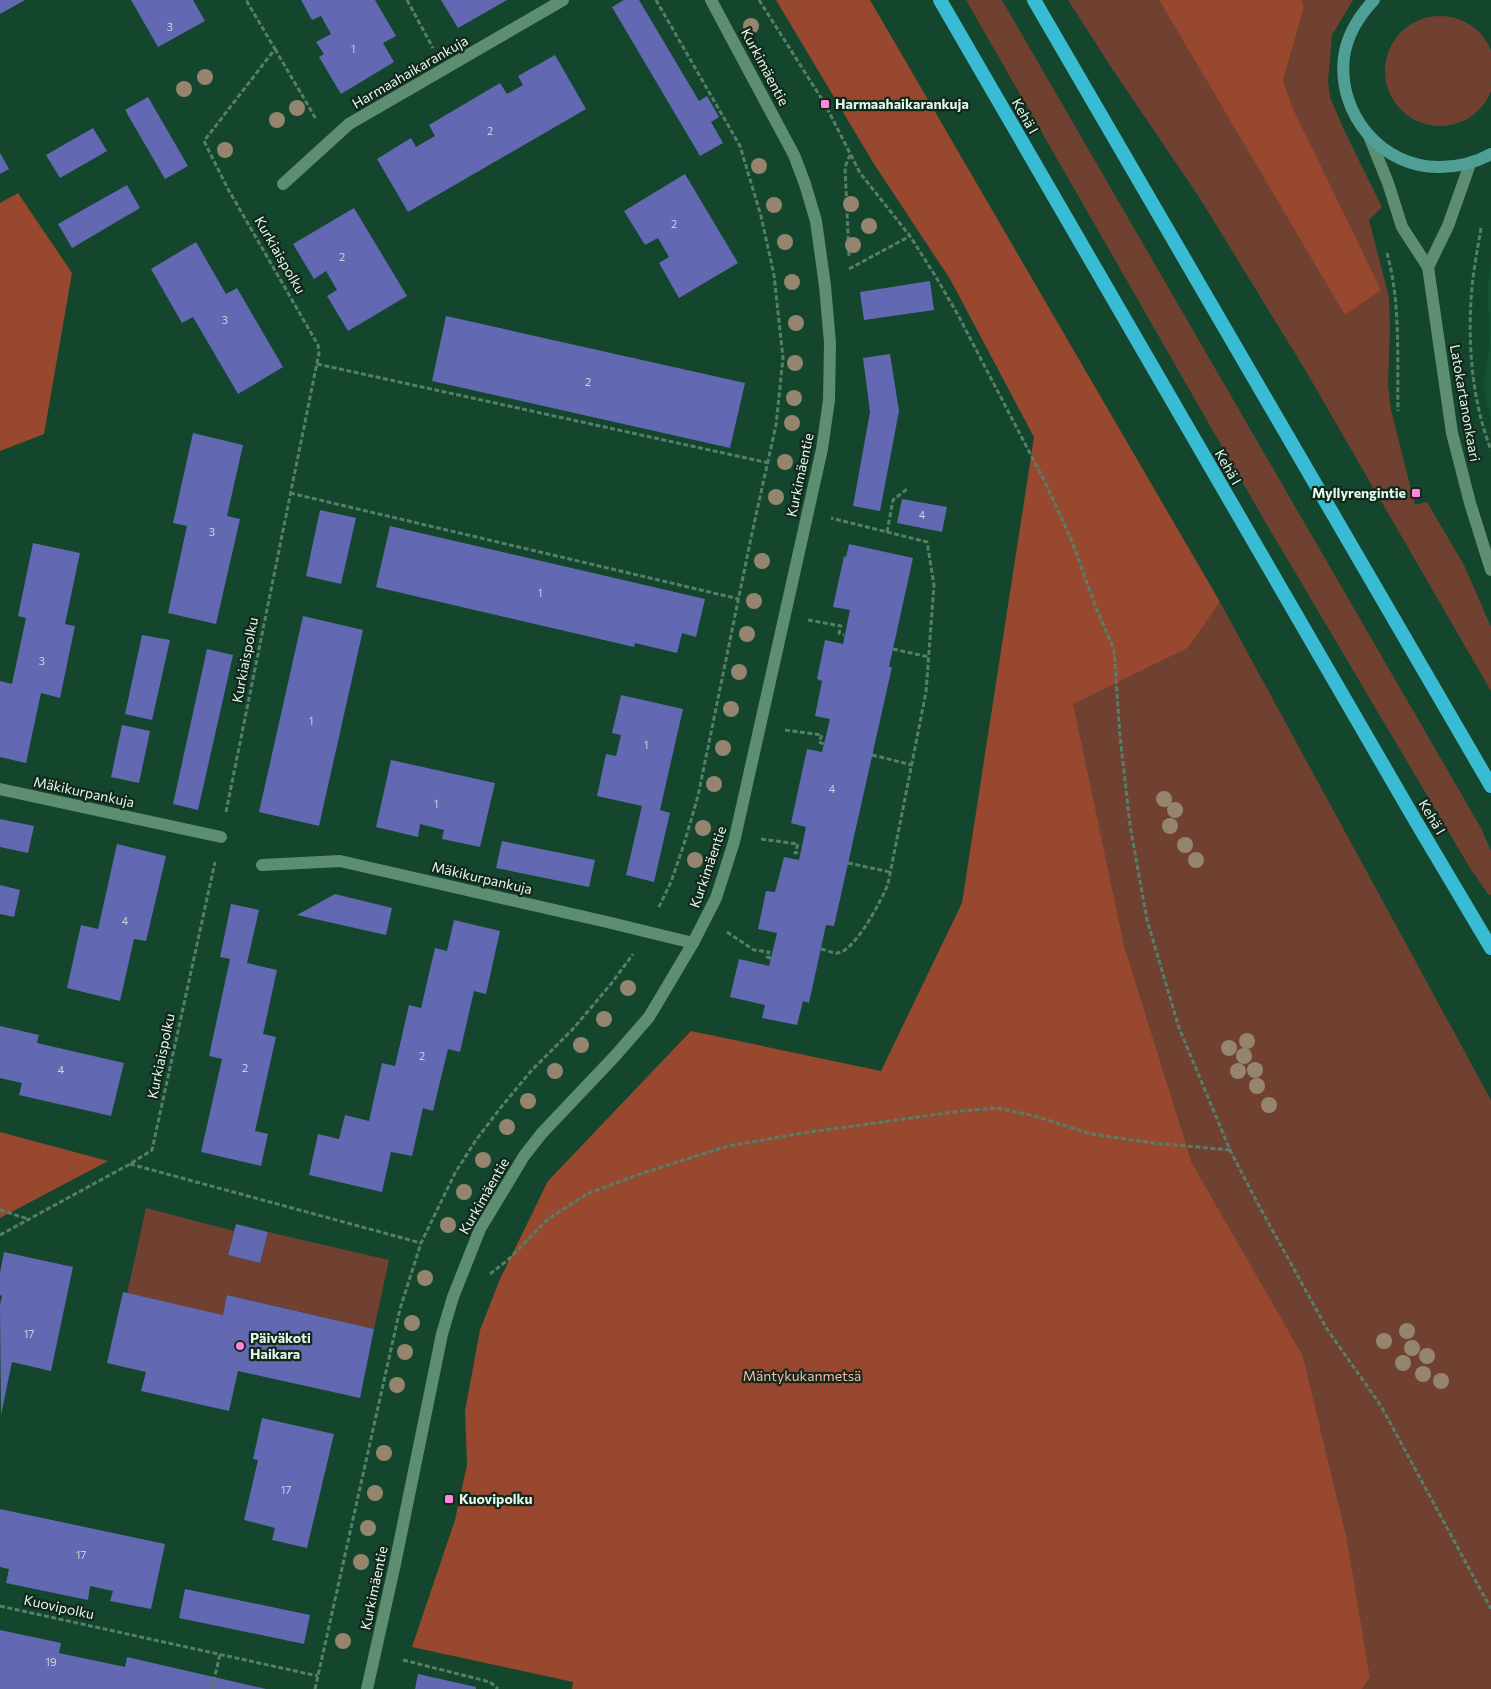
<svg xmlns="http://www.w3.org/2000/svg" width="1491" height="1689" font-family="Commissioner,sans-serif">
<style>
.built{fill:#155235}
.green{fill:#704031}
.forest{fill:#98482f}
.building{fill:#6268b1}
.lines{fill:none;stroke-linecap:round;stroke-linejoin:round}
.path{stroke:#557f69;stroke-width:3;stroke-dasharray:5 2.5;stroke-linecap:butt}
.service{stroke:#5d8e72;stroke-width:12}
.minor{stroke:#5d8e72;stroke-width:12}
.tertiary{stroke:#5d8e72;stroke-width:12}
.secondary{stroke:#509f96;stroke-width:12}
.trunk{stroke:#39bcd3;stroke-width:14}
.tree{fill:#95856e}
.poi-dot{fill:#ff85df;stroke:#13271c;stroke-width:2}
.labels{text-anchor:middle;stroke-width:4.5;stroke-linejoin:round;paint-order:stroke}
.number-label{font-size:11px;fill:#c1d6dc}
.street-label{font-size:14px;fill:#e1fbeb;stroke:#13271c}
.poi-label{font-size:14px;font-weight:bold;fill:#e1fbeb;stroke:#13271c;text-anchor:start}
.park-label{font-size:14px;fill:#feb9a3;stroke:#13271c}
</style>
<rect width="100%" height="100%" fill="#14462d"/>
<polygon class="built" points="1491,264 1491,422 1483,385 1489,348 1488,283"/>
<g class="green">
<polygon points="966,0 1002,0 1481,828 1491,851 1491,895 1488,894 1470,868 1263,518"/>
<polygon points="1068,0 1159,0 1346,315 1294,111 1283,81 1304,8 1302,0 1353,0 1332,35 1328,81 1330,97 1344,130 1382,207 1369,220 1389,297 1390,328 1388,385 1391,410 1415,505 1427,502 1464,565 1491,627 1491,691 1304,368 1199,197 1111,67"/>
<circle cx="1440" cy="71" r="55"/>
<polygon points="1220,602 1491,1100 1491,1689 1362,1689 1370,1677 1347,1539 1303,1356 1192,1163 1124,945 1072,704 1188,648"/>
<polygon points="146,1208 234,1231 228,1255 260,1263 268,1232 389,1260 374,1329 228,1295 223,1315 127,1294"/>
</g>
<g class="forest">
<polygon points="776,0 870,0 1220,602 1188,648 1073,704 1124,945 1192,1163 1303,1356 1347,1539 1370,1677 1362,1689 572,1689 573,1682 412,1647 455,1520 467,1465 465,1411 480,1330 500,1279 548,1181 691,1031 881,1071 962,903 1034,437 950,279 874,164"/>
<polygon points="1159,0 1302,0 1304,8 1283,81 1294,111 1381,290 1345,315"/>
<polygon points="18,193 72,273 44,434 0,451 0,203"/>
<polygon points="0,1132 108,1161 0,1218"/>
</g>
<g class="building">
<polygon points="0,0 25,0 0,14"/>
<polygon points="131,0 193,0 205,21 158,47"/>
<polygon points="301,0 375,0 396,36 383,43 394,62 341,94 319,57 324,54 316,42 331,34 321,16 312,20"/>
<polygon points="441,0 507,0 458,28"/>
<polygon points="624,0 639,0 699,101 707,96 719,117 711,122 723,143 700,156 612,7"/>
<polygon points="555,55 586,109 408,212 377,159 411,138 416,147 435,136 429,125 500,83 507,94 523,85 518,76"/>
<polygon points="148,97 188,166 165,179 125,110"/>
<polygon points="93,128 107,151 60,178 46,155"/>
<polygon points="0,153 9,169 0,174"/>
<polygon points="685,174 738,263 679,298 659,263 669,257 658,238 645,245 624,211"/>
<polygon points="127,185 140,208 72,248 58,224"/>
<polygon points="354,208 407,296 348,331 327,296 337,290 326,271 314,279 293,244"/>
<polygon points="196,242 226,294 237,288 283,367 238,394 193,317 182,323 151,269"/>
<polygon points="930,281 934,310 864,320 860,292"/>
<polygon points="446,316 745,383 730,448 432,381"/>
<polygon points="890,354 899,411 880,511 853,506 870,412 863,358"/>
<polygon points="193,433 243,445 227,516 240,519 216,624 168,613 187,526 173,523"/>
<polygon points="902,499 947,507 942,532 897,523"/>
<polygon points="320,510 356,518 341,584 306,576"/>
<polygon points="390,526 705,599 696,637 682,633 677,653 635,643 634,647 376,587"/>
<polygon points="33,543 80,553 65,624 75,626 60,698 41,693 26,763 0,757 0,681 12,684 26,618 18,616"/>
<polygon points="849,544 913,558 889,667 892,667 834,926 826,925 809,1003 803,1001 797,1025 762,1018 765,1005 730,997 739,959 769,966 777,933 758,929 766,891 775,892 784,857 799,860 806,827 791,823 807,749 822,752 830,719 815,716 822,681 817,679 825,640 843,644 850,610 833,607 844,556 846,557"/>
<polygon points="303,616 363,630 319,826 259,812"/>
<polygon points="142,635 170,640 152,720 125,714"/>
<polygon points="207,649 233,655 198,810 173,804"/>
<polygon points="621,695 683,709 660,810 670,813 654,882 626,875 642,806 597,796 606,754 616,756 621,735 612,733"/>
<polygon points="122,725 150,731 139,783 111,777"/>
<polygon points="391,760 495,783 480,847 442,839 444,830 420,824 418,837 376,827"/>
<polygon points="0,819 34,826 28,853 0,847"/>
<polygon points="502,841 595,860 589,887 496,868"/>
<polygon points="117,844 166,856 146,941 134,939 120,1001 67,988 81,925 98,929"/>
<polygon points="0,885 20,890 14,917 0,914"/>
<polygon points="335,894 392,908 386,935 297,915"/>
<polygon points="231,904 259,910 247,963 277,970 263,1034 276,1037 255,1131 268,1134 261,1166 201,1152 222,1059 209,1056 230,959 220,957"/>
<polygon points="454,920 500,931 486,994 474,991 460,1052 448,1049 433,1111 423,1108 412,1156 391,1152 382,1192 309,1175 318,1134 339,1139 345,1115 369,1121 382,1063 395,1066 409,1005 421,1008 435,948 447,951"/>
<polygon points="0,1026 39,1035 37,1043 124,1063 111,1116 19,1095 22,1083 0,1078"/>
<polygon points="236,1224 268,1232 260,1263 228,1255"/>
<polygon points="4,1252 73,1267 51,1371 12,1362 1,1415 0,1305 2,1296 0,1295 0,1273"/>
<polygon points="123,1292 223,1315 227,1295 374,1329 360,1398 238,1371 229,1411 141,1391 146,1372 107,1363"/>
<polygon points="262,1418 334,1434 307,1548 272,1540 275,1528 244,1520 258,1460 253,1459"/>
<polygon points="0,1509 165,1544 151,1609 110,1601 113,1591 90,1586 88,1600 6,1583 9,1569 0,1567"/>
<polygon points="185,1589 310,1615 304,1644 179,1618"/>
<polygon points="0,1630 61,1643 59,1653 125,1667 127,1657 266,1689 0,1689"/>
<polygon points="418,1674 476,1687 476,1689 415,1689"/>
</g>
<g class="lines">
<g class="path">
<polyline points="407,0 433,48"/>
<polyline points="656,0 740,146 761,216 774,275 783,358 776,425 752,533 698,796 684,844 671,882 658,909"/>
<polyline points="759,0 825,104 860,173 910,236 936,277 958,315 1046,484 1073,544 1095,605 1114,650 1120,736 1130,825 1147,920 1179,1028 1230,1150 1258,1204 1327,1329 1381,1406 1491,1609"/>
<polyline points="275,49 316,119"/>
<path d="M1481 228C1477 252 1472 277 1471 301 1468 351 1473 403 1491 450"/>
<path d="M1387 253C1401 304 1397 358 1398 411"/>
<polyline points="849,256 845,167 850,155"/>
<polyline points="849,269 910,236"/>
<polyline points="317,364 769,463"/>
<polyline points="290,493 739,599"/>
<polyline points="887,532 893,500 907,489"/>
<polyline points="808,620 841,626 839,633 844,635"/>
<polyline points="893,649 929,657"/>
<polyline points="785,730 822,735 819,742 824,744"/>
<polyline points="872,755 912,765"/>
<polyline points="226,812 319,353 318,345 228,189 204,141 275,49 246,0"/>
<polyline points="761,839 798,844 795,853 800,852"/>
<polyline points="848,863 890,872"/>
<polyline points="727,932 754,950 769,952 767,957 771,958"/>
<path d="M821 949C826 950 832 953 837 953 855 952 882 899 888 884L926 692 934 585 927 542 831 518"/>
<polyline points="130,1164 421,1243"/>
<polyline points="0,1210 28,1219"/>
<polyline points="0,1235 130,1164 152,1150 215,862"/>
<polyline points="490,1274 509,1259 548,1219 587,1194 643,1173 728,1146 803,1133 961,1111 996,1108 1035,1116 1091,1134 1153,1143 1230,1150"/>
<polyline points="0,1606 318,1676"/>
<polyline points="403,1660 490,1682 498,1689"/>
<polyline points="212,1689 220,1654"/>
<polyline points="315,1689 400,1309 421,1243 455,1173 476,1140 502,1106 531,1071 572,1030 611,984 633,954"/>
</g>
<polyline class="service" points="0,789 221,837"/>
<g class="minor">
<polyline points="283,184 349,124 563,0"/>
<polyline points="262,865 340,861 607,922 693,943"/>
</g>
<g class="tertiary">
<polyline points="1369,136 1388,183 1402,227 1428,267 1452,433 1470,503 1491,570"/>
<polyline points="1428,267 1448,226 1470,164"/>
<polyline points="367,1689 395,1564 442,1334 453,1297 480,1229 524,1156 542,1133 615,1056 649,1017 693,943 716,898 734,842 822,449 829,400 830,343 825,286 816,221 805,184 794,155 711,0"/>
</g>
<path class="secondary" d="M1374 0C1359 16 1347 35 1344 57 1337 114 1382 168 1440 167 1458 167 1475 163 1491 154"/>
<g class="trunk">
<polyline points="940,0 1415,820 1491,948"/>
<polyline points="1034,0 1491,786"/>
</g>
</g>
<g class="tree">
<circle cx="751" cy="26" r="8"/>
<circle cx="205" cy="77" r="8"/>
<circle cx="184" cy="89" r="8"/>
<circle cx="297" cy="108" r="8"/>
<circle cx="277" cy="120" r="8"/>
<circle cx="225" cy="150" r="8"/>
<circle cx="759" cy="166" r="8"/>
<circle cx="851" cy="204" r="8"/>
<circle cx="774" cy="205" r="8"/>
<circle cx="869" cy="226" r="8"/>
<circle cx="785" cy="242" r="8"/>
<circle cx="853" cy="245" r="8"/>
<circle cx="792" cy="282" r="8"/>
<circle cx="796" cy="323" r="8"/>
<circle cx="795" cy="363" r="8"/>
<circle cx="794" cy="398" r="8"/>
<circle cx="792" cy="423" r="8"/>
<circle cx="785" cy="462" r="8"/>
<circle cx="776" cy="497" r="8"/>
<circle cx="762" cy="561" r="8"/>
<circle cx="754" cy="601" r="8"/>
<circle cx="747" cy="634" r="8"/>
<circle cx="739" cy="672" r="8"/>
<circle cx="731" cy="709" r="8"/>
<circle cx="723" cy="748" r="8"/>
<circle cx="714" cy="784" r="8"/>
<circle cx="1164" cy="799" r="8"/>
<circle cx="1175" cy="810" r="8"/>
<circle cx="1170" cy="826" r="8"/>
<circle cx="703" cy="828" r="8"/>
<circle cx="1185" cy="845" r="8"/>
<circle cx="695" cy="860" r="8"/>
<circle cx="1196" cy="860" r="8"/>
<circle cx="628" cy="988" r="8"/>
<circle cx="604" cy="1019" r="8"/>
<circle cx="1247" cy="1041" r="8"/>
<circle cx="581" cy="1045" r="8"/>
<circle cx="1229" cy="1048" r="8"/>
<circle cx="1244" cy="1056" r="8"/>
<circle cx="1255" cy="1070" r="8"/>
<circle cx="555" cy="1071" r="8"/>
<circle cx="1238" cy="1071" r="8"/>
<circle cx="1257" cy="1086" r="8"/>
<circle cx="528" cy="1101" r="8"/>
<circle cx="1269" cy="1105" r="8"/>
<circle cx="507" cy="1127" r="8"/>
<circle cx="483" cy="1160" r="8"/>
<circle cx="464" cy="1192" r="8"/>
<circle cx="448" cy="1225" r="8"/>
<circle cx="425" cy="1278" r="8"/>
<circle cx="412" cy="1323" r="8"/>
<circle cx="1407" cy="1331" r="8"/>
<circle cx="1384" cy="1341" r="8"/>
<circle cx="1412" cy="1348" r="8"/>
<circle cx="405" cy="1352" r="8"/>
<circle cx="1427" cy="1356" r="8"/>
<circle cx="1403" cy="1363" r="8"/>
<circle cx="1423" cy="1374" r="8"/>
<circle cx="1441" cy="1381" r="8"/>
<circle cx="397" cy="1385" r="8"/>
<circle cx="384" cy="1453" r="8"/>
<circle cx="375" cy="1493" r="8"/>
<circle cx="368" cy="1528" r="8"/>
<circle cx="361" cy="1562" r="8"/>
<circle cx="343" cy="1641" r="8"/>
</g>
<g class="poi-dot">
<rect x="820" y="99" width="10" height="10" rx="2.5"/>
<rect x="1411" y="488" width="10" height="10" rx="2.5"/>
<circle cx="240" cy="1346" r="5"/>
<rect x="444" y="1494" width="10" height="10" rx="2.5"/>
</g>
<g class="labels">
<g class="number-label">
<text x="170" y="31">3</text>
<text x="353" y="53">1</text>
<text x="490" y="135">2</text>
<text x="674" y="228">2</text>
<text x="342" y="261">2</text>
<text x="225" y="324">3</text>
<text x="588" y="386">2</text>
<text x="922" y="519">4</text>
<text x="212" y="536">3</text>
<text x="540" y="597">1</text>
<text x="42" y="665">3</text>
<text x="311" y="725">1</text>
<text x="646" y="749">1</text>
<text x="832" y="793">4</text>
<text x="436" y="808">1</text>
<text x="125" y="925">4</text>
<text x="422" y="1060">2</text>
<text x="245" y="1072">2</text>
<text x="61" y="1074">4</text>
<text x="29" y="1338">17</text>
<text x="286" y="1494">17</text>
<text x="81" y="1559">17</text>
<text x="51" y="1666">19</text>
</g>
<g class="street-label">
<text transform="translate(765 67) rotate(62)" y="5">Kurkimäentie</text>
<text transform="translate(410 72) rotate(-30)" y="5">Harmaahaikarankuja</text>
<text transform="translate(1025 116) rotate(60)" y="5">Kehä I</text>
<text transform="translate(280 255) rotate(60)" y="5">Kurkiaispolku</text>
<text transform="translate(1465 403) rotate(80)" y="5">Latokartanonkaari</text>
<text transform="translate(1228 467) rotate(60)" y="5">Kehä I</text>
<text transform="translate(800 475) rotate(-78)" y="5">Kurkimäentie</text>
<text transform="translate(245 660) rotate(-79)" y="5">Kurkiaispolku</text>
<text transform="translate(84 792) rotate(12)" y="5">Mäkikurpankuja</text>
<text transform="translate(1432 817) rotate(59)" y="5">Kehä I</text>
<text transform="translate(708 867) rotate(-71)" y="5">Kurkimäentie</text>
<text transform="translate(482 878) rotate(13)" y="5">Mäkikurpankuja</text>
<text transform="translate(161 1056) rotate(-78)" y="5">Kurkiaispolku</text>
<text transform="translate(484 1196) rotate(-60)" y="5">Kurkimäentie</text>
<text transform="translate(374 1588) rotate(-78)" y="5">Kurkimäentie</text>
<text transform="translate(59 1607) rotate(12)" y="5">Kuovipolku</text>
</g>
<g class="poi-label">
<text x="835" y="109">Harmaahaikarankuja</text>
<text x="1406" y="498" text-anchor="end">Myllyrengintie</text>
<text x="250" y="1343">Päiväkoti<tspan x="250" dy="16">Haikara</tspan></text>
<text x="459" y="1504">Kuovipolku</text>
</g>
<g class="park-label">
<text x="802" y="1381">Mäntykukanmetsä</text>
</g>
</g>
</svg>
